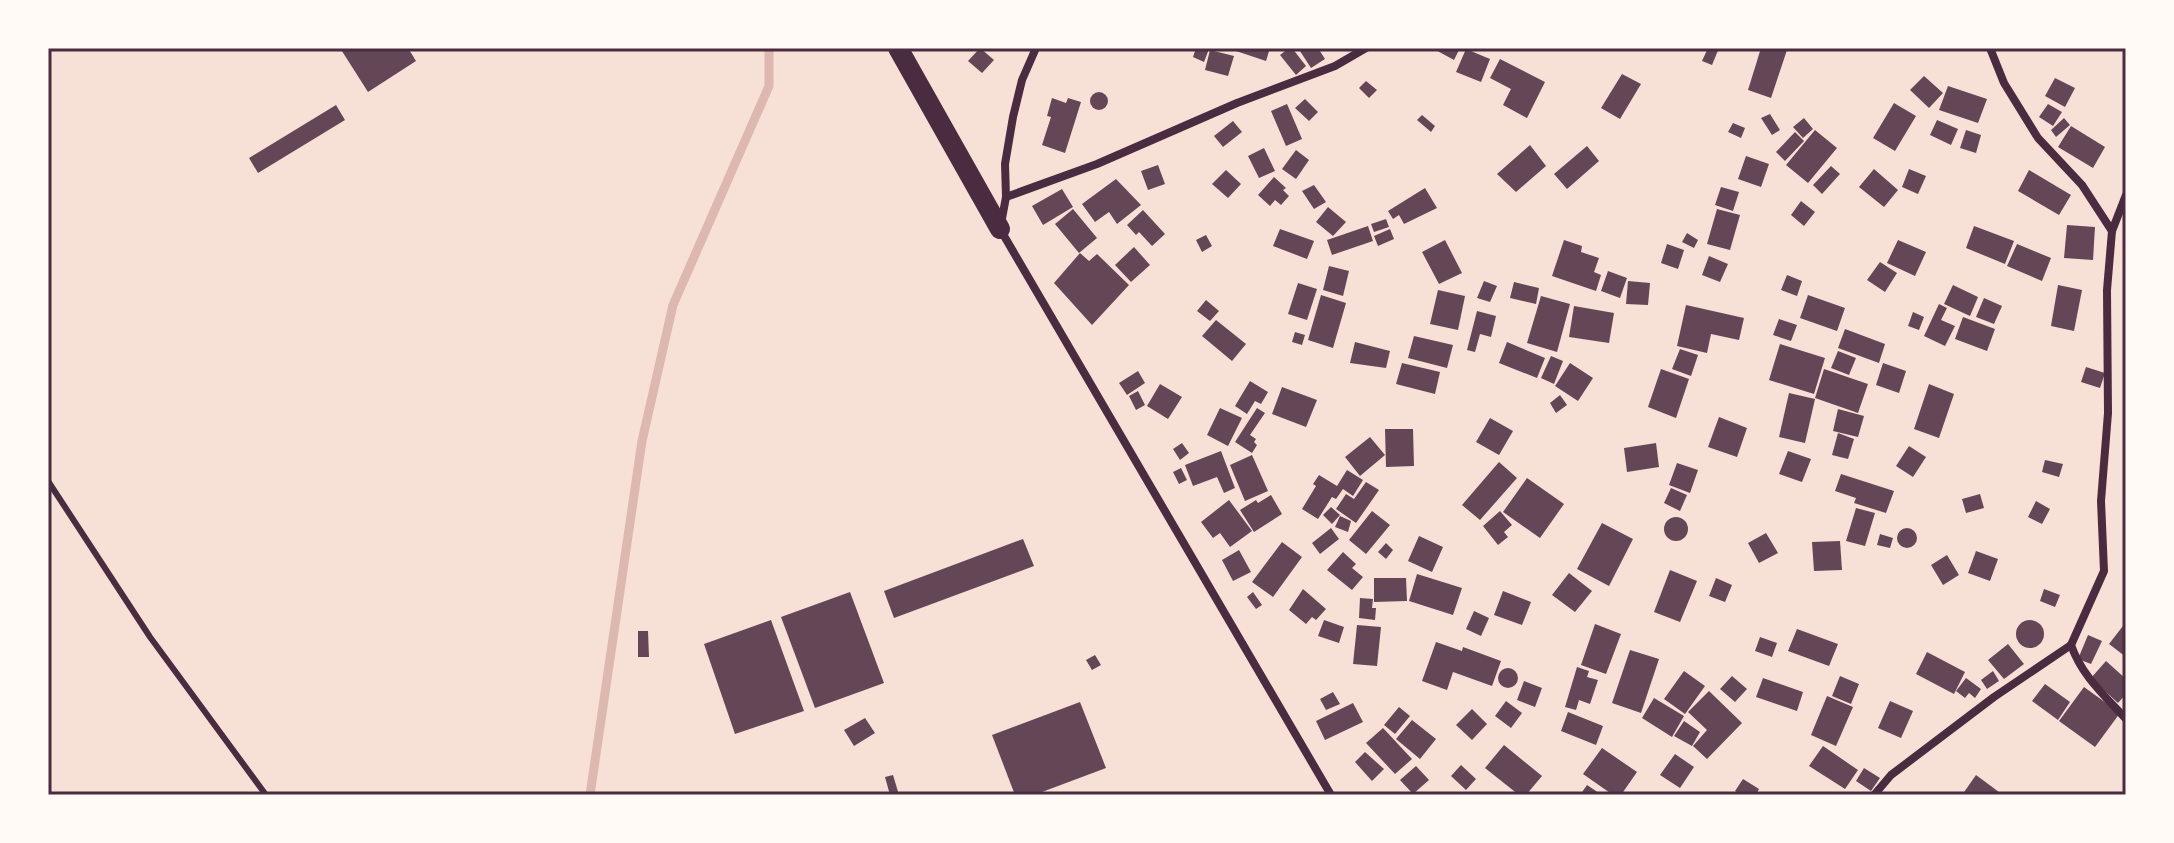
<svg xmlns="http://www.w3.org/2000/svg" width="2174" height="843" font-family="'Source Serif 4',serif">
<style>
.lines{fill:none;stroke-linecap:round;stroke-linejoin:round}
.stream{stroke:#dcb8b0;stroke-width:9}
.building{fill:#644757}
.service{stroke:#4a2c40;stroke-width:6}
.minor{stroke:#4a2c40;stroke-width:8}
.primary{stroke:#4a2c40;stroke-width:20}
.neatline{fill:none;stroke:#4a2c40;stroke-width:3}
</style>
<rect width="100%" height="100%" fill="#f7e1d7"/>
<g class="lines">
<polyline class="stream" points="590,795 642,441 673,305 769,86 769,48"/>
</g>
<g class="building">
<polygon points="340,48 408,48 416,61 368,92"/>
<polygon points="980,48 994,60 982,73 968,61"/>
<polygon points="1196,48 1209,49 1204,62 1193,57"/>
<polygon points="1227,48 1270,48 1266,61"/>
<polygon points="1289,48 1292,48 1306,66 1296,75 1280,55"/>
<polygon points="1298,48 1318,48 1325,59 1311,68"/>
<polygon points="1432,48 1460,48 1454,60"/>
<polygon points="1708,48 1719,48 1712,65 1702,61"/>
<polygon points="1761,48 1787,50 1771,98 1748,90"/>
<polygon points="1466,49 1490,59 1481,82 1456,72"/>
<polygon points="1210,50 1234,56 1228,76 1205,70"/>
<polygon points="1500,59 1545,82 1527,118 1503,105 1511,89 1490,78"/>
<polygon points="1622,74 1641,84 1620,119 1601,108"/>
<polygon points="1924,76 1943,93 1929,108 1910,90"/>
<polygon points="2055,78 2075,88 2065,107 2045,96"/>
<polygon points="1366,81 1377,90 1369,98 1359,88"/>
<polygon points="1948,86 1987,99 1978,123 1939,110"/>
<circle cx="1099" cy="101" r="9"/>
<polygon points="1052,98 1066,103 1068,98 1081,102 1065,153 1042,145 1051,117 1047,116"/>
<polygon points="1305,99 1318,112 1309,121 1295,108"/>
<polygon points="1894,103 1916,116 1895,151 1873,138"/>
<polygon points="1287,104 1302,139 1286,146 1271,111"/>
<polygon points="2048,104 2062,112 2053,126 2039,117"/>
<polygon points="336,105 345,120 258,173 249,158"/>
<polygon points="1770,114 1780,130 1772,135 1761,118"/>
<polygon points="1422,115 1435,126 1431,132 1417,120"/>
<polygon points="1804,118 1813,129 1803,138 1793,127"/>
<polygon points="2064,118 2070,125 2056,137 2051,130"/>
<polygon points="1937,120 1958,129 1951,145 1930,135"/>
<polygon points="1233,121 1242,132 1223,147 1214,136"/>
<polygon points="1733,123 1745,128 1741,138 1728,132"/>
<polygon points="2071,126 2105,147 2093,168 2058,147"/>
<polygon points="1815,130 1837,148 1808,183 1786,165"/>
<polygon points="1966,130 1981,135 1976,153 1960,148"/>
<polygon points="1795,132 1804,141 1785,161 1776,152"/>
<polygon points="1530,145 1546,166 1516,192 1497,174"/>
<polygon points="1587,146 1599,161 1567,189 1554,174"/>
<polygon points="1264,148 1275,171 1259,178 1248,156"/>
<polygon points="1296,150 1309,160 1296,179 1282,169"/>
<polygon points="1746,156 1769,164 1761,187 1738,179"/>
<polygon points="1158,165 1165,184 1148,190 1141,171"/>
<polygon points="1831,166 1840,174 1822,194 1813,185"/>
<polygon points="1874,169 1898,190 1884,207 1859,187"/>
<polygon points="1909,169 1926,176 1918,194 1902,187"/>
<polygon points="1226,170 1241,184 1228,198 1212,184"/>
<polygon points="2029,170 2071,195 2059,215 2018,191"/>
<polygon points="1274,177 1286,188 1283,190 1289,196 1281,205 1275,200 1270,206 1258,195"/>
<polygon points="1116,179 1141,205 1117,224 1109,212 1095,222 1082,204"/>
<polygon points="1314,185 1326,202 1314,209 1302,191"/>
<polygon points="1721,187 1739,192 1733,211 1715,205"/>
<polygon points="1425,188 1437,208 1404,224 1399,215 1393,219 1388,211"/>
<polygon points="1062,189 1073,207 1043,225 1032,206"/>
<polygon points="1801,201 1815,212 1804,226 1791,215"/>
<polygon points="1328,207 1346,222 1333,236 1316,222"/>
<polygon points="1073,209 1097,238 1079,253 1055,224"/>
<polygon points="1717,209 1740,215 1730,250 1707,244"/>
<polygon points="1143,210 1165,234 1152,246 1139,232 1136,235 1127,225"/>
<polygon points="1386,219 1389,227 1374,232 1371,224"/>
<polygon points="2067,225 2095,227 2093,260 2064,258"/>
<polygon points="1368,226 1373,241 1332,255 1327,240"/>
<polygon points="1974,226 2014,241 2005,264 1966,248"/>
<polygon points="1280,229 1314,241 1307,259 1273,246"/>
<polygon points="1390,229 1394,239 1378,246 1374,236"/>
<polygon points="1687,233 1698,240 1694,248 1682,242"/>
<polygon points="1206,235 1212,246 1202,252 1196,240"/>
<polygon points="1445,240 1462,273 1439,284 1422,252"/>
<polygon points="1564,240 1582,246 1581,252 1599,258 1594,272 1601,275 1596,291 1552,276"/>
<polygon points="1898,240 1926,252 1915,276 1887,263"/>
<polygon points="1667,244 1684,250 1678,269 1661,263"/>
<polygon points="2017,244 2051,258 2042,281 2007,266"/>
<polygon points="1134,247 1150,265 1131,282 1115,265"/>
<polygon points="1080,253 1089,261 1097,254 1129,285 1092,325 1054,283"/>
<polygon points="1709,256 1728,264 1720,282 1702,275"/>
<polygon points="1880,262 1897,273 1885,292 1867,280"/>
<polygon points="1329,266 1349,271 1343,296 1323,290"/>
<polygon points="1608,271 1627,278 1620,298 1601,291"/>
<polygon points="1787,275 1802,281 1797,296 1781,290"/>
<polygon points="1484,281 1497,286 1490,302 1477,298"/>
<polygon points="1628,281 1650,283 1648,305 1626,304"/>
<polygon points="1514,282 1539,288 1536,304 1510,298"/>
<polygon points="1298,283 1317,289 1307,320 1288,314"/>
<polygon points="1953,285 1978,297 1970,316 1944,304"/>
<polygon points="2058,285 2082,290 2074,331 2051,326"/>
<polygon points="1438,290 1465,296 1458,330 1430,324"/>
<polygon points="1321,295 1346,303 1333,348 1308,340"/>
<polygon points="1808,295 1845,308 1837,331 1800,318"/>
<polygon points="1541,296 1570,304 1557,352 1527,343"/>
<polygon points="1984,298 2002,306 1994,324 1976,317"/>
<polygon points="1206,300 1219,311 1210,321 1197,311"/>
<polygon points="1939,304 1947,308 1941,320 1955,326 1945,346 1924,336"/>
<polygon points="1686,305 1744,318 1739,340 1711,334 1707,353 1677,346"/>
<polygon points="1574,306 1614,313 1609,343 1569,337"/>
<polygon points="1477,311 1496,316 1491,337 1480,334 1475,352 1467,350"/>
<polygon points="1913,312 1924,317 1919,330 1908,326"/>
<polygon points="1963,317 1995,329 1987,351 1955,339"/>
<polygon points="1779,319 1797,325 1791,341 1773,335"/>
<polygon points="1216,320 1246,344 1232,361 1202,336"/>
<polygon points="1845,329 1885,344 1879,363 1838,348"/>
<polygon points="1295,332 1305,335 1302,345 1292,342"/>
<polygon points="1414,336 1453,345 1447,368 1408,358"/>
<polygon points="1355,342 1390,351 1386,368 1350,363"/>
<polygon points="1507,342 1545,358 1537,378 1499,363"/>
<polygon points="1780,344 1825,358 1814,394 1769,380"/>
<polygon points="1680,349 1698,355 1691,376 1672,369"/>
<polygon points="1838,351 1856,358 1849,375 1831,368"/>
<polygon points="1551,356 1563,361 1554,384 1541,378"/>
<polygon points="1402,363 1440,372 1435,394 1396,384"/>
<polygon points="1570,363 1593,378 1578,401 1555,386"/>
<polygon points="1883,363 1906,371 1899,393 1876,385"/>
<polygon points="2086,367 2105,373 2100,388 2081,382"/>
<polygon points="1661,369 1689,379 1676,418 1648,407"/>
<polygon points="1824,369 1868,384 1858,413 1815,398"/>
<polygon points="1138,371 1145,383 1127,395 1119,383"/>
<polygon points="1250,381 1268,392 1261,404 1255,401 1247,414 1235,406"/>
<polygon points="1160,384 1182,397 1168,419 1147,406"/>
<polygon points="1929,384 1954,394 1939,438 1914,429"/>
<polygon points="1282,387 1317,400 1306,427 1272,414"/>
<polygon points="1138,391 1145,405 1136,410 1129,396"/>
<polygon points="1789,393 1815,399 1805,443 1779,437"/>
<polygon points="1560,395 1567,405 1556,413 1550,403"/>
<polygon points="1220,408 1242,418 1228,446 1207,435"/>
<polygon points="1257,408 1265,413 1250,435 1256,439 1254,442 1257,445 1252,453 1235,442"/>
<polygon points="1838,409 1864,416 1858,437 1833,431"/>
<polygon points="1719,417 1747,428 1737,457 1708,447"/>
<polygon points="1490,418 1513,431 1499,455 1476,442"/>
<polygon points="1385,429 1413,429 1414,466 1386,467"/>
<polygon points="1838,433 1854,439 1848,459 1832,455"/>
<polygon points="1370,437 1385,455 1360,476 1345,457"/>
<polygon points="1182,443 1189,453 1180,460 1173,449"/>
<polygon points="1656,443 1659,467 1627,472 1624,448"/>
<polygon points="1909,446 1926,457 1913,477 1896,466"/>
<polygon points="1221,451 1235,488 1224,493 1217,477 1193,486 1185,465"/>
<polygon points="1788,451 1811,459 1802,482 1779,474"/>
<polygon points="1252,455 1268,491 1245,501 1230,465"/>
<polygon points="2045,460 2063,464 2059,477 2042,472"/>
<polygon points="1499,462 1517,478 1480,520 1462,505"/>
<polygon points="1677,463 1698,470 1690,493 1669,485"/>
<polygon points="1181,468 1187,480 1179,484 1173,472"/>
<polygon points="1347,470 1363,480 1353,496 1343,489 1336,499 1332,497 1318,519 1302,509 1316,486 1313,484 1319,475 1337,486"/>
<polygon points="1841,474 1894,491 1886,513 1854,503 1856,498 1835,491"/>
<polygon points="1527,478 1564,504 1540,538 1503,512"/>
<polygon points="1366,482 1379,490 1356,523 1336,509 1346,494 1354,499"/>
<polygon points="1671,488 1687,495 1680,511 1664,503"/>
<polygon points="1980,494 1984,508 1966,513 1962,499"/>
<polygon points="1271,495 1282,514 1254,532 1240,510 1256,500 1258,503"/>
<polygon points="1229,500 1252,531 1230,547 1220,533 1213,538 1201,522"/>
<polygon points="2036,501 2050,509 2042,524 2028,517"/>
<polygon points="1331,507 1340,515 1332,524 1323,515"/>
<polygon points="1856,508 1875,513 1865,546 1846,541"/>
<polygon points="1372,511 1390,525 1366,554 1349,540"/>
<polygon points="1500,511 1512,525 1504,532 1508,537 1498,545 1483,526"/>
<polygon points="1340,516 1351,521 1348,532 1335,527"/>
<circle cx="1676" cy="529" r="12"/>
<polygon points="1602,523 1633,539 1609,586 1577,569"/>
<polygon points="1331,528 1339,539 1320,554 1312,543"/>
<circle cx="1907" cy="538" r="10"/>
<polygon points="1766,533 1778,553 1759,563 1748,543"/>
<polygon points="1880,534 1893,538 1890,548 1877,545"/>
<polygon points="1419,536 1443,547 1432,572 1408,561"/>
<polygon points="1023,539 1034,566 894,618 884,591"/>
<polygon points="1840,541 1842,570 1814,571 1812,542"/>
<polygon points="1282,542 1302,557 1273,597 1252,582"/>
<polygon points="1386,543 1393,550 1386,559 1378,552"/>
<polygon points="1239,550 1251,572 1233,581 1222,560"/>
<polygon points="1976,551 1998,559 1990,581 1968,573"/>
<polygon points="1343,552 1356,564 1352,568 1363,577 1352,590 1327,570"/>
<polygon points="1947,555 1959,575 1943,585 1931,565"/>
<polygon points="1670,570 1697,581 1680,622 1654,612"/>
<polygon points="1569,573 1592,591 1575,612 1552,595"/>
<polygon points="1417,574 1462,588 1453,615 1409,601"/>
<polygon points="1374,578 1406,578 1407,601 1374,602"/>
<polygon points="1716,578 1732,585 1725,602 1709,596"/>
<polygon points="1303,589 1326,609 1316,620 1312,617 1306,624 1289,610"/>
<polygon points="2044,589 2060,595 2055,607 2040,601"/>
<polygon points="1503,591 1531,602 1522,625 1494,615"/>
<polygon points="850,592 884,683 815,708 781,617"/>
<polygon points="1253,592 1262,605 1256,609 1247,597"/>
<polygon points="1360,598 1373,599 1372,608 1376,608 1375,620 1359,618"/>
<polygon points="1474,611 1489,618 1481,636 1466,629"/>
<polygon points="771,620 804,711 735,734 704,644"/>
<polygon points="1324,620 1344,627 1339,643 1318,636"/>
<circle cx="2030" cy="634" r="14"/>
<polygon points="2126,622 2126,657 2109,644"/>
<polygon points="1595,624 1621,634 1606,674 1581,665"/>
<polygon points="1357,625 1381,627 1377,666 1353,664"/>
<polygon points="1797,629 1838,644 1829,666 1788,651"/>
<polygon points="638,631 648,631 649,657 638,657"/>
<polygon points="2088,635 2102,641 2091,664 2078,659"/>
<polygon points="1760,637 1777,643 1772,657 1755,651"/>
<polygon points="1436,642 1462,651 1463,647 1501,661 1492,686 1453,672 1447,690 1422,681"/>
<polygon points="2008,644 2024,664 2004,679 1988,660"/>
<polygon points="1630,650 1659,659 1641,713 1612,703"/>
<polygon points="1927,652 1965,672 1954,694 1916,674"/>
<polygon points="1095,655 1101,665 1092,670 1086,660"/>
<polygon points="2106,661 2126,679 2126,694 2118,703 2091,678"/>
<polygon points="1577,667 1589,671 1587,677 1598,680 1590,704 1579,700 1576,710 1565,707"/>
<circle cx="1508" cy="678" r="10"/>
<polygon points="1684,671 1705,686 1685,714 1664,699"/>
<polygon points="1993,671 1999,681 1987,689 1981,680"/>
<polygon points="1732,676 1747,689 1735,702 1720,689"/>
<polygon points="1840,676 1859,684 1851,704 1832,696"/>
<polygon points="1763,678 1803,692 1797,711 1756,697"/>
<polygon points="1966,678 1981,689 1975,698 1969,693 1965,698 1956,691"/>
<polygon points="1524,681 1542,688 1535,707 1517,700"/>
<polygon points="2045,684 2070,702 2058,720 2032,701"/>
<polygon points="2084,687 2120,713 2095,747 2059,721"/>
<polygon points="1709,691 1742,723 1707,759 1693,746 1707,730 1688,712"/>
<polygon points="1333,692 1340,704 1326,710 1320,699"/>
<polygon points="1827,696 1853,707 1836,746 1811,735"/>
<polygon points="1654,698 1684,716 1672,737 1642,718"/>
<polygon points="1506,701 1522,713 1511,728 1495,716"/>
<polygon points="1890,701 1913,711 1901,738 1878,728"/>
<polygon points="1080,702 1106,768 1034,795 1015,795 992,735"/>
<polygon points="1353,703 1363,722 1325,740 1316,721"/>
<polygon points="1399,707 1410,716 1395,734 1384,725"/>
<polygon points="1472,709 1487,724 1472,740 1456,725"/>
<polygon points="1568,712 1603,726 1596,745 1561,731"/>
<polygon points="865,718 875,733 854,746 844,730"/>
<polygon points="1412,720 1436,739 1420,759 1396,739"/>
<polygon points="1684,721 1700,732 1692,746 1674,736"/>
<polygon points="1383,728 1412,759 1395,774 1366,743"/>
<polygon points="1504,745 1542,776 1526,795 1519,795 1485,768"/>
<polygon points="1823,746 1858,770 1845,789 1809,766"/>
<polygon points="1602,748 1637,772 1621,795 1613,795 1583,774"/>
<polygon points="1365,752 1384,769 1372,781 1355,762"/>
<polygon points="1675,754 1694,767 1680,788 1660,775"/>
<polygon points="1461,765 1476,779 1466,790 1451,776"/>
<polygon points="1416,766 1429,780 1413,794 1400,780"/>
<polygon points="1864,768 1880,778 1871,791 1856,781"/>
<polygon points="893,775 899,795 890,795 885,777"/>
<polygon points="1976,775 2003,795 1962,795"/>
<polygon points="1743,779 1759,789 1756,795 1741,795 1735,791"/>
<polygon points="1587,785 1602,795 1580,795"/>
</g>
<g class="lines">
<polyline class="service" points="48,481 150,637 266,795"/>
<g class="minor">
<polyline points="1036,48 1022,80 1013,117 1005,164 1006,197 1000,229 1331,795"/>
<path d="M1990 48 2004 83 2038 138 2082 185 2112 231 2107 290 2108 413 2101 501 2104 571 2071 645C2082 676 2104 695 2126 719"/>
<polyline points="1006,197 1097,164 1237,103 1335,66 1366,48"/>
<polyline points="2112,231 2126,195"/>
<polyline points="1874,795 1891,775 1994,697 2071,645"/>
</g>
<polyline class="primary" points="898,48 1000,229"/>
</g>
<rect width="2174" height="843" fill="none" stroke="#fffaf5" stroke-width="100"/>
<rect x="50" y="50" width="2074" height="743" class="neatline"/>
</svg>
